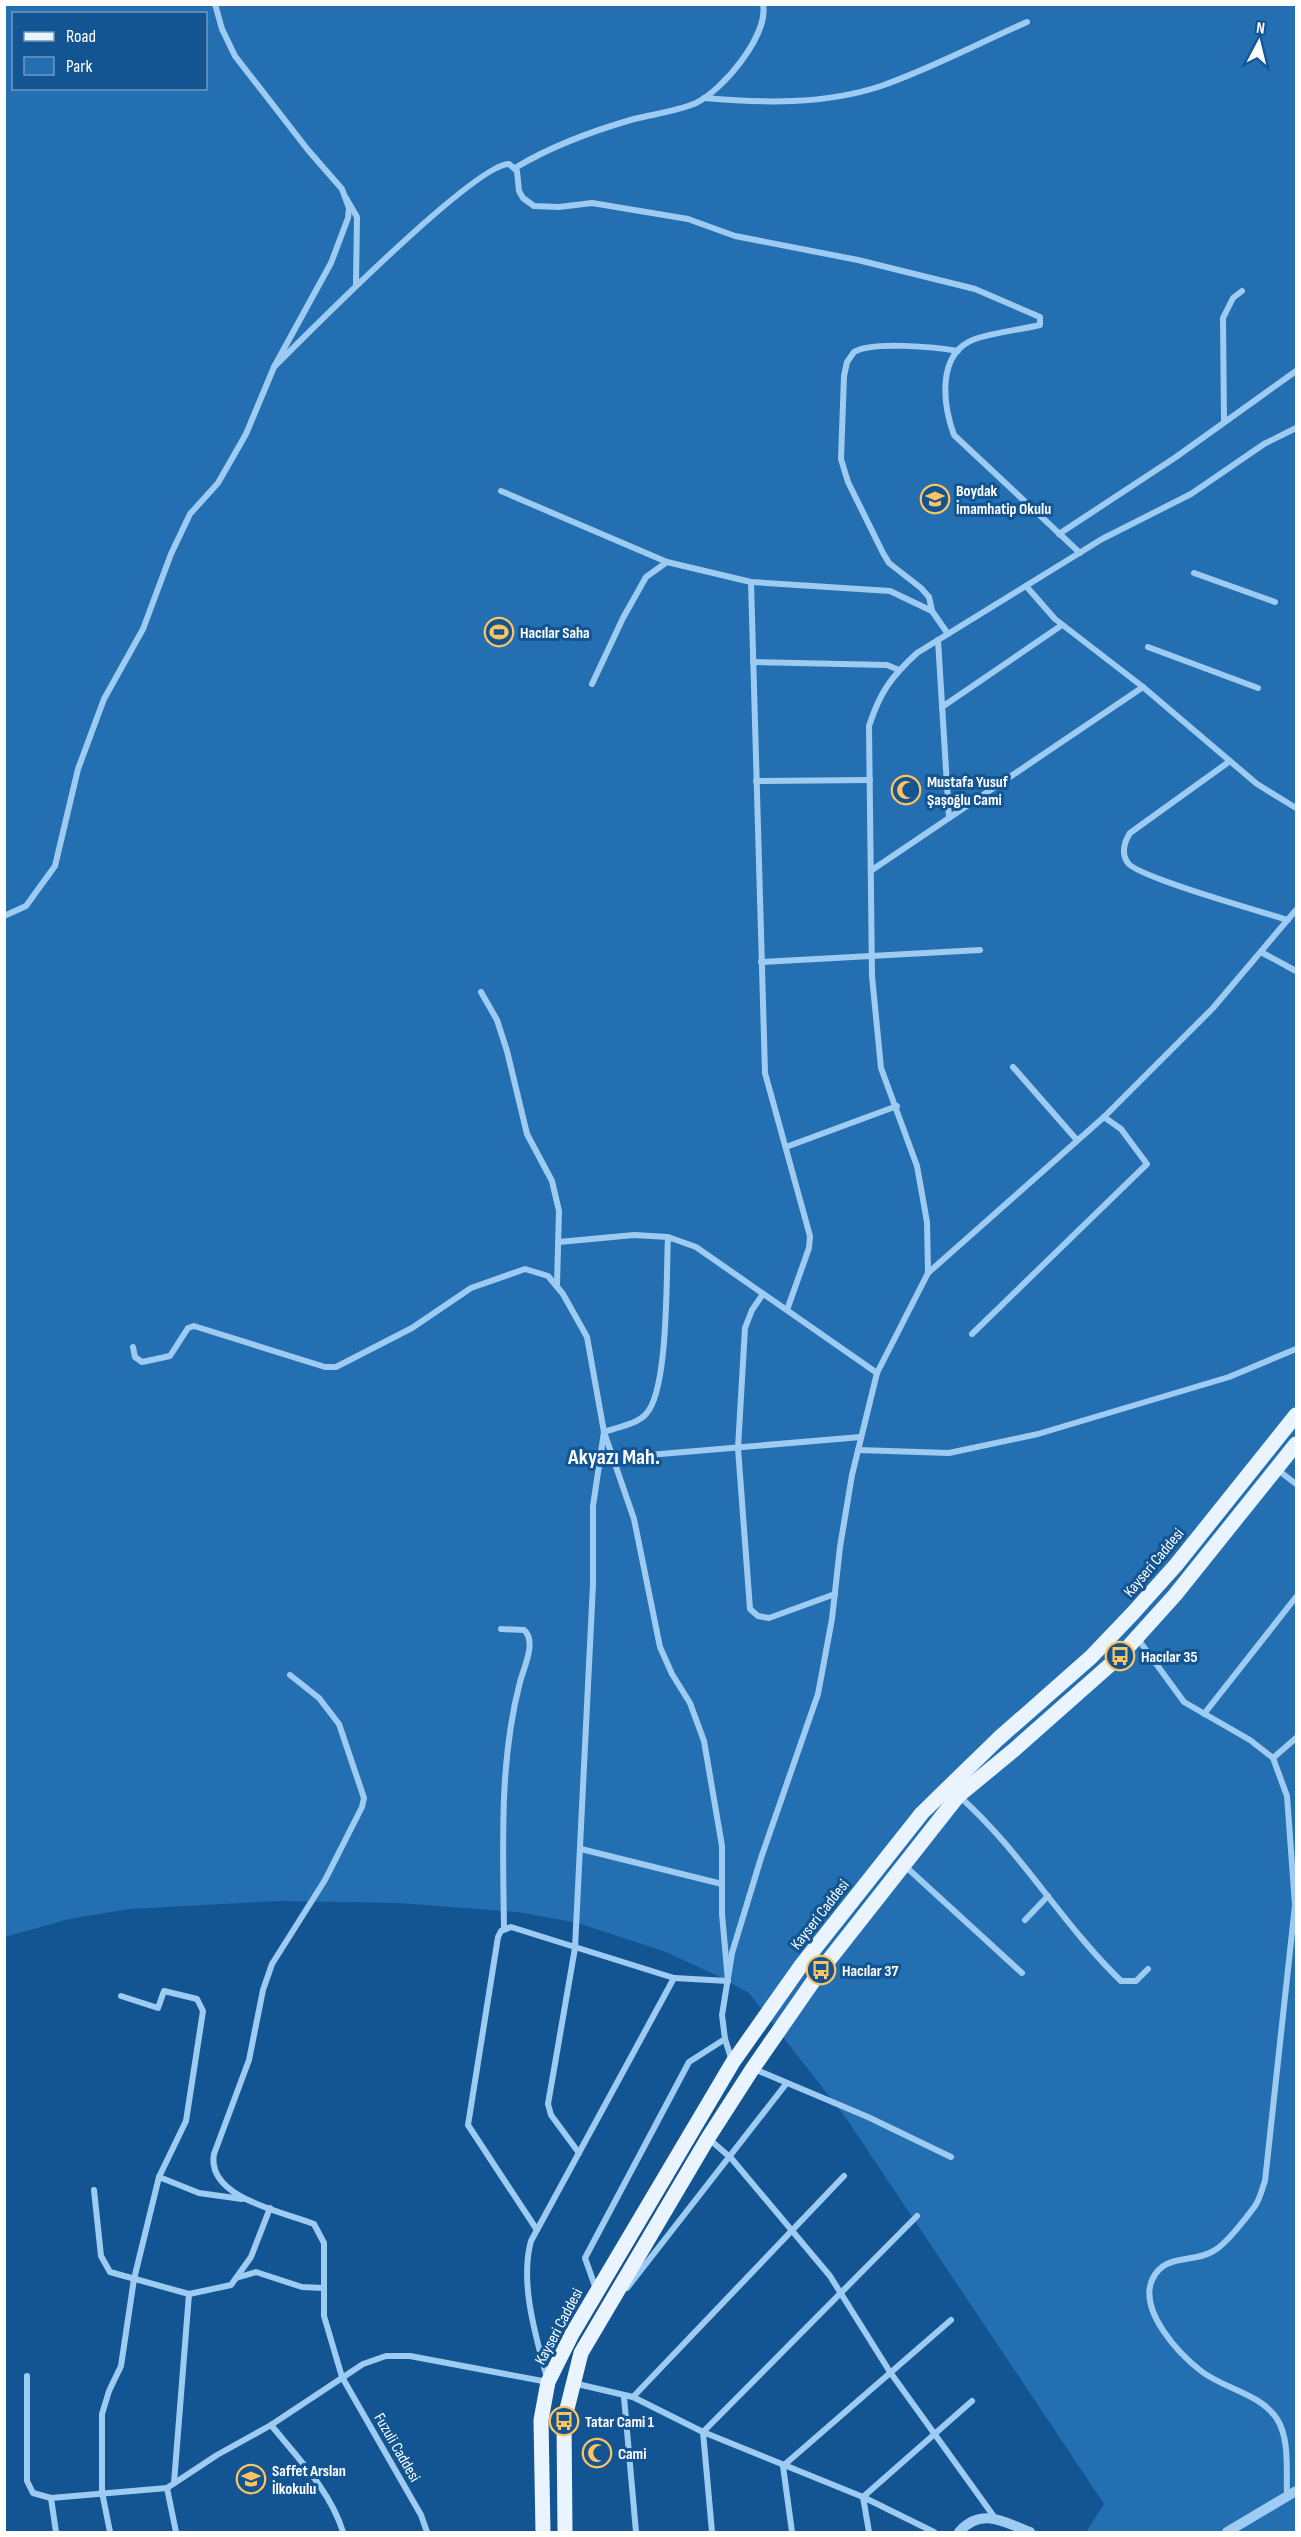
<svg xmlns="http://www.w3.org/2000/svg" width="1301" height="2537" font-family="'Sofia Sans Condensed',sans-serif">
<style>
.green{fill:#236fb1;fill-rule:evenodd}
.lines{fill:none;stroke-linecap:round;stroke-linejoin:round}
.minor{stroke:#9ecbf2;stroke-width:6}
.tertiary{stroke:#9ecbf2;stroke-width:10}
.primary{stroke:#eaf4ff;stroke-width:15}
.labels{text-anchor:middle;stroke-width:6;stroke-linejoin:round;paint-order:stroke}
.poi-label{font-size:16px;font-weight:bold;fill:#fff;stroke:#125592;text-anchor:start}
.street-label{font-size:16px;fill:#fff;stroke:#125592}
.district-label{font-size:22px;font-weight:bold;fill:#fff;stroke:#125592}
</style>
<rect width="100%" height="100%" fill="#125592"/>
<path class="green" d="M5 5H1296V2532H1086L1104 2504 846 2118 749 1993 722 1978 666 1952 578 1923 518 1912 399 1903 279 1901 129 1909 69 1919 5 1937ZM14 14H206V88H14Z"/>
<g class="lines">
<g class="minor">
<path d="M704 98C762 103 824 105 881 86 930 69 979 43 1027 22"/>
<path d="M515 168C553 145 592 131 634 119 654 114 678 111 696 103 723 90 769 35 763 4"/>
<polyline points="346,198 357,217 356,284"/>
<path d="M274 367C306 335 475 164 509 164L517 171 519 191 523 198 534 206 559 207 592 203 688 219 735 236 858 260 975 289 1040 317V325C1019 330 996 332 975 339 936 353 943 405 954 435L1080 553"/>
<polyline points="1224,421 1223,318 1233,298 1242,291"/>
<polyline points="501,491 667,562"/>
<polyline points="1059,534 1176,457 1296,371"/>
<polyline points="1194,573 1275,602"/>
<polyline points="751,582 765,1073 810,1236 809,1248 787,1310"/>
<polyline points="1026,586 1055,619 1143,687 1257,784 1296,808"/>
<path d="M948 634 932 611 929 597 921 588 889 563 883 553 848 482 841 459 844 376 847 362 854 352C872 341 936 347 958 351"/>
<polyline points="938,640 949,818"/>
<polyline points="1148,647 1258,688"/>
<polyline points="753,662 887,665 899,670"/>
<polyline points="592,684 623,618 646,577 667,562 751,582 890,591 932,611"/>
<polyline points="942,707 1062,625"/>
<path d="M1230 761 1130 833C1124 842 1121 854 1128 863 1137 877 1263 912 1288 920"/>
<polyline points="756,781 870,780"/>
<polyline points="872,870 1143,687"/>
<polyline points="4,916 26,906 55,866 78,769 104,699 143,629 171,554 190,514 218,483 246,434 274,367 331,263 348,218 349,208 342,189 308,150 235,56 222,29 215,4"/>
<polyline points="1261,952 1296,971"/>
<polyline points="761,962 980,950"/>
<polyline points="481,992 497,1020 507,1051 527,1134 552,1181 559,1211 557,1284"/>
<polyline points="1013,1067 1076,1139"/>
<polyline points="786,1147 897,1106"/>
<polyline points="559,1242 634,1235 668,1237 696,1247 877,1373"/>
<path d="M928 1273 927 1222 917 1166 881 1068 872 976 869 726C880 692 891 677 917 653L1102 539 1191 494 1264 444 1296 428"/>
<polyline points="763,1294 752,1310 745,1328 738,1448 750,1609 758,1616 769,1618 835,1594"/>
<polyline points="972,1334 1147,1164 1121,1129 1104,1117"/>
<polyline points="133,1347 135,1357 142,1362 170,1356 188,1328 194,1326 325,1367 336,1367 412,1328 471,1288 525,1269 548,1276 563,1294 587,1337 604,1432 634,1519 660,1647 672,1674 690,1703 704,1741 722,1846 722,1914 728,1981 674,1978 511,1927 501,1931 498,1937 468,2125 537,2230"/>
<polyline points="858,1450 949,1453 1038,1434 1229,1377 1296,1349"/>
<polyline points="613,1458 861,1437"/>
<polyline points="1278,1470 1296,1484"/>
<path d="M501 1629 524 1630C537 1641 524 1667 520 1682 499 1762 503 1846 504 1929"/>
<path d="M1138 1639 1184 1702 1250 1740 1273 1758 1287 1796 1295 1905 1265 2181C1262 2189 1260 2199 1255 2206 1247 2217 1226 2244 1215 2250 1195 2264 1164 2252 1152 2280 1139 2311 1178 2353 1201 2371 1224 2389 1260 2393 1277 2419 1290 2439 1286 2472 1287 2495"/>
<path d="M290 1675 319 1698 339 1724 364 1798 362 1807 325 1880 272 1964 263 1990 249 2060 214 2154C206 2198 284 2212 314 2224L324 2243V2316L342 2377 421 2515 427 2532"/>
<polyline points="1204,1714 1296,1597"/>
<polyline points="1273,1758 1296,1738"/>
<path d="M959 1796C1021 1851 1062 1924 1121 1981H1136L1148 1969"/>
<polyline points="581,1849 722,1884"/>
<polyline points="905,1866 1022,1973"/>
<polyline points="1025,1920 1048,1896"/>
<polyline points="732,2061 725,2039 722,2015 732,1953 761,1858 818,1694 832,1619 840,1547 852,1475 877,1373 928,1273 1104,1117 1213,1008 1296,910"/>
<polyline points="754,2069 868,2117 951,2157"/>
<polyline points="709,2139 731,2158 830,2276 890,2372 995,2518"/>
<path d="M579 2153 551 2115 548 2104 575 1948 593 1584V1506L604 1432C617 1427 636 1425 646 1414 669 1390 666 1274 668 1237"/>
<polyline points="159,2177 199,2193 242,2199"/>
<polyline points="94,2190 101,2256 110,2272 189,2294 231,2285 251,2257 270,2208"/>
<polyline points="236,2278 256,2272 302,2287 324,2288"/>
<polyline points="627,2288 786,2084"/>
<polyline points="596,2289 585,2258 689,2062 725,2039"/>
<path d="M27 2376V2481L33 2493 51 2498 167 2488 217 2455 271 2425 363 2364 386 2356H410L548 2382C537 2340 519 2284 531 2241L674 1978"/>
<polyline points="573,2383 633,2397 703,2432 863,2497 934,2532"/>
<polyline points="624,2397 636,2532"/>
<polyline points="633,2397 844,2176"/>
<path d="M271 2425C298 2458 331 2492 343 2532"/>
<polyline points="174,2483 189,2294"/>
<polyline points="167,2488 176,2532"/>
<polyline points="863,2497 972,2401"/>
<polyline points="863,2497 869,2532"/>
<polyline points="51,2498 56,2532"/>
<polyline points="110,2532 102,2492 102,2414 109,2391 121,2366 134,2279 159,2177 186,2121 203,2011 197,1999 164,1991 158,2008 121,1996"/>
<polyline points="712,2532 703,2432 917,2216"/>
<polyline points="792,2532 783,2466 951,2320"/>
</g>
<g class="tertiary">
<path d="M959 2532C981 2507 1004 2522 1030 2532"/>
<polyline points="1227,2532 1296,2491"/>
</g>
<g class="primary">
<polyline points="543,2532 541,2420 548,2382 572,2334 733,2062 800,1967 922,1813 998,1739 1091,1657 1133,1613 1176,1565 1296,1415"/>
<polyline points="565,2532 564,2421 581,2353 708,2138 753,2068 821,1970 958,1796 1015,1749 1120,1656 1175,1595 1296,1444"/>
</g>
</g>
<defs>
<g id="school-ring" transform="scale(1.5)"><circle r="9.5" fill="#125592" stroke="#ffc360" stroke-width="1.5"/><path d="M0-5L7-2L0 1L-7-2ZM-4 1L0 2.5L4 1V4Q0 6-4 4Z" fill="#ffc360"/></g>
<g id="stadium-ring" transform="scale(1.5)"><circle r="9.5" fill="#125592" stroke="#ffc360" stroke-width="1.5"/><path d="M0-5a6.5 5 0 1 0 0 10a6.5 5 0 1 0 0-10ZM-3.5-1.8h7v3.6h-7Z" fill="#ffc360"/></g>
<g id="mosque-ring" transform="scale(1.5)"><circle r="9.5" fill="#125592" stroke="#ffc360" stroke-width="1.5"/><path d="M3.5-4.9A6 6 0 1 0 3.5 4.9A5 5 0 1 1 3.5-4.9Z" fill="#ffc360"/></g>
<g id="bus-ring" transform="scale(1.5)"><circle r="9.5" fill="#125592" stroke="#ffc360" stroke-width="1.5"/><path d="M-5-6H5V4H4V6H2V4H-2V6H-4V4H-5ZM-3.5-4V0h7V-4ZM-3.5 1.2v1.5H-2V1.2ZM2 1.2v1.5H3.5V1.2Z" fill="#ffc360"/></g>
</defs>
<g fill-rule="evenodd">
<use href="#school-ring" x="935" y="499"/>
<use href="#stadium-ring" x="499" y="632"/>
<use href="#mosque-ring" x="906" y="790"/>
<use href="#bus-ring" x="1120" y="1656"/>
<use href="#bus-ring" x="821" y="1970"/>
<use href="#bus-ring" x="564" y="2421"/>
<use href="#mosque-ring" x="597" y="2453"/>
<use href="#school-ring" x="251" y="2479"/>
</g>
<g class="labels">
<g class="poi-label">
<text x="956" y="496">Boydak<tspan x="956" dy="18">İmamhatip Okulu</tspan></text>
<text x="520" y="638">Hacılar Saha</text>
<text x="927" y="787">Mustafa Yusuf<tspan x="927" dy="18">Şaşoğlu Cami</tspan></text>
<text x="1141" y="1662">Hacılar 35</text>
<text x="842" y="1976">Hacılar 37</text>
<text x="585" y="2427">Tatar Cami 1</text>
<text x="618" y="2459">Cami</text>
<text x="272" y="2476">Saffet Arslan<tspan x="272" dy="18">İlkokulu</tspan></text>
</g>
<g class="street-label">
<text transform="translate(1153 1562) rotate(-50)" y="6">Kayseri Caddesi</text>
<text transform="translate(819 1914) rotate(-52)" y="6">Kayseri Caddesi</text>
<text transform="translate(558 2326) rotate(-62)" y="6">Kayseri Caddesi</text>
<text transform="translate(398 2447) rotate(60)" y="6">Fuzuli Caddesi</text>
</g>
<g class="district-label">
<text x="614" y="1464">Akyazı Mah.</text>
</g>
</g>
<rect width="1301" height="2537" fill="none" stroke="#ffffff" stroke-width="12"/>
<rect x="12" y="12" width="195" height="78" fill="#125592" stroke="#7199be" stroke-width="1.5"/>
<rect x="24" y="32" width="30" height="9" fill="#eaf4ff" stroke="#7199be" stroke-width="1.5"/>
<text x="66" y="42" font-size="18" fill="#ffffff">Road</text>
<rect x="24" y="57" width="30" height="18" fill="#236fb1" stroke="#7199be" stroke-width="1.5"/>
<text x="66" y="72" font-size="18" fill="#ffffff">Park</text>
<g transform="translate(1259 42) rotate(7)" stroke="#125592" stroke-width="4.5" paint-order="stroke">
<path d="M0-4.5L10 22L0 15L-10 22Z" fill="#ffffff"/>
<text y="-9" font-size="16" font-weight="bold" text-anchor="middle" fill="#ffffff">N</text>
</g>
</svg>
